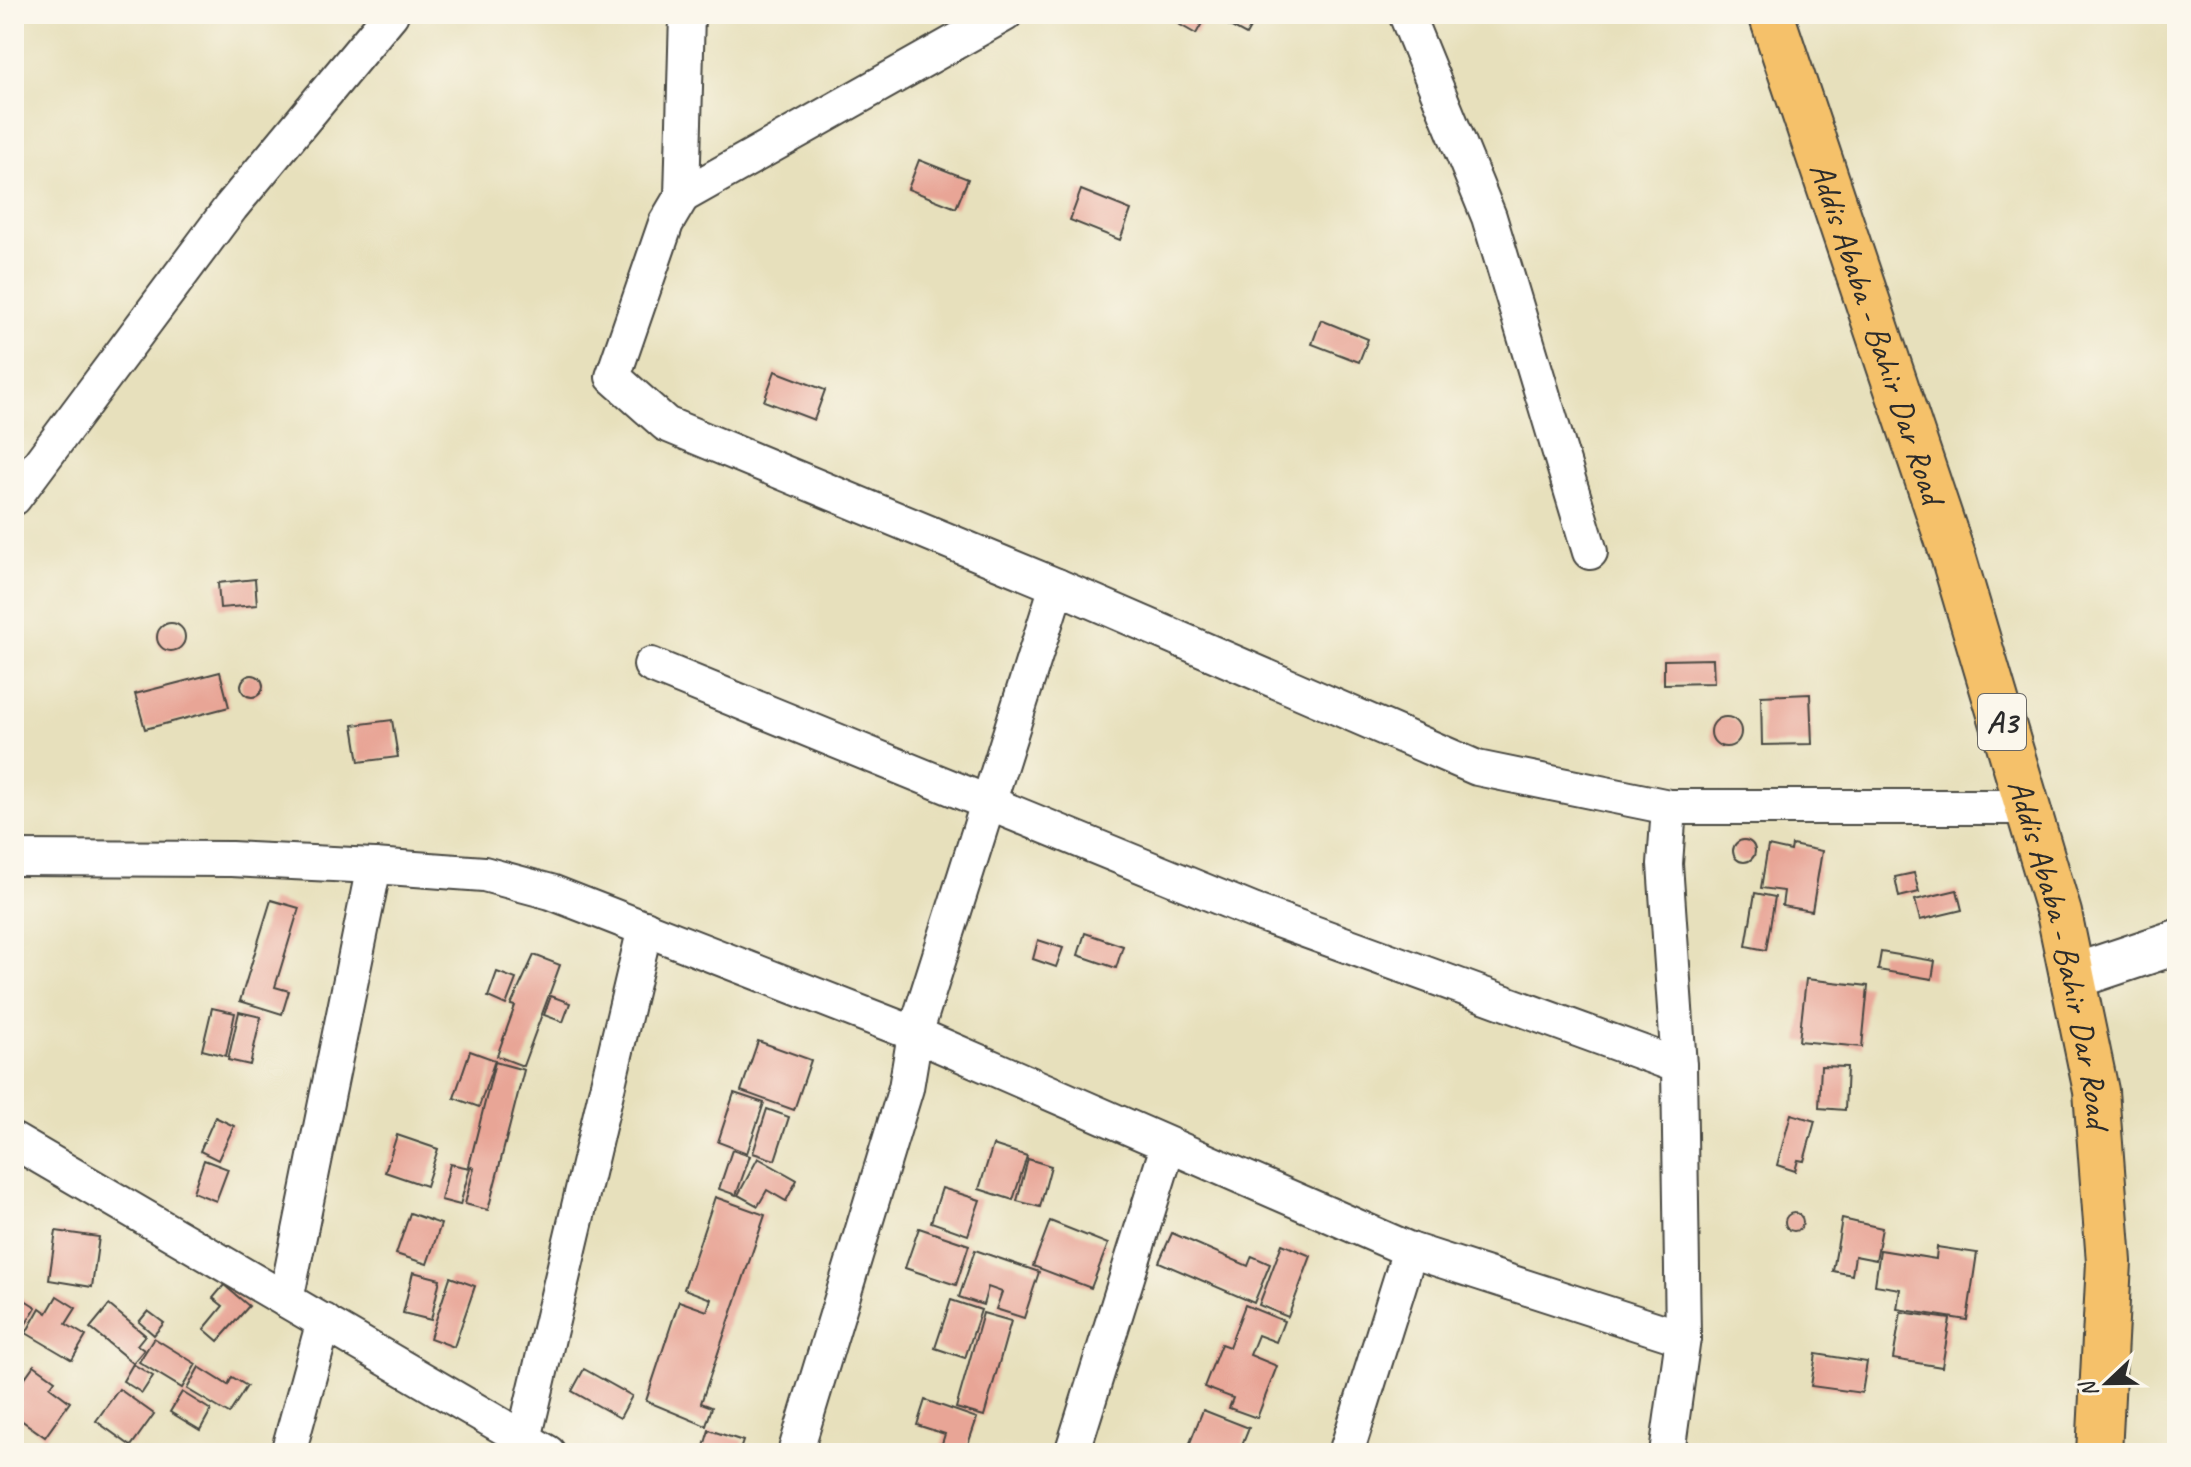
<svg xmlns="http://www.w3.org/2000/svg" width="2191" height="1467" font-family="Caveat,sans-serif">
<style>
.building{fill:#e8a596}
.lines{fill:none;stroke-linecap:round;stroke-linejoin:round}
.minor-casing{stroke:#474641;stroke-width:38}
.tertiary-casing{stroke:#474641;stroke-width:48}
.trunk-casing{stroke:#474641;stroke-width:48}
.minor{stroke:#fff;stroke-width:34}
.tertiary{stroke:#fff;stroke-width:44}
.trunk{stroke:#f5c16b;stroke-width:44}
.labels{text-anchor:middle;stroke-width:7;stroke-linejoin:round;paint-order:stroke}
.shield{fill:#fbf7ec;stroke:#696865;stroke-width:2}
.shield-label{font-size:32px;font-weight:bold;fill:#2b2b2b}
.street-label{font-size:34px;fill:#2b2b2b;stroke:#fbf7ec}
</style>
<rect width="100%" height="100%" fill="#fbf7ec"/>
<filter id="ink" filterUnits="userSpaceOnUse"><feTurbulence type="fractalNoise" baseFrequency=".0125" numOctaves="2"/><feDisplacementMap in="SourceGraphic" scale="16" xChannelSelector="R" yChannelSelector="G"/><feConvolveMatrix kernelMatrix="1 2 1 2 8 2 1 2 1" color-interpolation-filters="sRGB"/></filter>
<filter id="wash" filterUnits="userSpaceOnUse"><feTurbulence type="fractalNoise" baseFrequency=".006" numOctaves="4" result="noise"/><feDisplacementMap in="SourceGraphic" scale="32" xChannelSelector="R" yChannelSelector="G"/><feGaussianBlur stdDeviation="1.8" result="paint"/><feColorMatrix in="noise" values="0 0 0 0 0 0 0 0 0 0 0 0 0 0 0 0 0 1.4 0 .05"/><feComposite in="paint" operator="in"/></filter>
<g filter="url(#wash)">
<rect width="100%" height="100%" fill="#e7e0bc"/>
<g id="blocks">
<g class="building">
<polygon points="1161,14 1203,14 1206,16 1196,34"/>
<polygon points="1208,14 1251,14 1256,17 1246,35"/>
<polygon points="919,160 968,179 956,208 908,189"/>
<polygon points="1081,190 1131,210 1120,240 1070,220"/>
<polygon points="1321,320 1368,339 1359,362 1312,344"/>
<polygon points="775,371 825,390 814,420 764,401"/>
<polygon points="255,579 257,605 220,608 218,583"/>
<circle cx="171" cy="637" r="14"/>
<polygon points="1713,659 1714,683 1664,684 1664,660"/>
<polygon points="220,672 229,707 145,729 135,694"/>
<circle cx="252" cy="686" r="11"/>
<polygon points="1810,694 1812,744 1762,745 1761,696"/>
<circle cx="1726" cy="732" r="15"/>
<polygon points="392,720 398,757 359,762 353,725"/>
<circle cx="1744" cy="851" r="11"/>
<polygon points="1792,845 1822,851 1812,911 1782,906 1784,891 1761,888 1768,846 1791,851"/>
<polygon points="1914,873 1919,892 1899,897 1895,877"/>
<polygon points="1957,890 1962,910 1920,920 1915,900"/>
<polygon points="1755,893 1775,897 1766,950 1746,946"/>
<polygon points="271,900 299,908 275,987 289,991 282,1014 240,1001"/>
<polygon points="1085,933 1123,946 1116,968 1078,955"/>
<polygon points="1038,940 1063,948 1056,967 1033,959"/>
<polygon points="1881,952 1935,961 1932,979 1878,970"/>
<polygon points="534,955 560,965 523,1066 497,1056 515,1006 511,1005"/>
<polygon points="497,972 516,979 506,1005 488,997"/>
<polygon points="1806,979 1868,986 1862,1047 1799,1041"/>
<polygon points="551,996 570,1003 563,1022 544,1015"/>
<polygon points="212,1008 235,1013 226,1056 202,1050"/>
<polygon points="239,1012 261,1017 250,1065 228,1060"/>
<polygon points="758,1041 811,1060 794,1110 741,1091"/>
<polygon points="470,1051 495,1060 479,1107 454,1098"/>
<polygon points="495,1062 524,1070 488,1210 465,1204 474,1168 469,1166"/>
<polygon points="1821,1066 1847,1067 1845,1110 1819,1108"/>
<polygon points="734,1093 764,1103 747,1153 718,1142"/>
<polygon points="767,1109 789,1117 775,1160 753,1153"/>
<polygon points="1791,1114 1815,1121 1804,1161 1798,1160 1795,1171 1777,1165"/>
<polygon points="215,1117 234,1126 218,1160 200,1151"/>
<polygon points="397,1135 438,1149 426,1186 385,1172"/>
<polygon points="993,1145 1027,1156 1013,1200 979,1189"/>
<polygon points="732,1150 750,1156 736,1195 719,1189"/>
<polygon points="758,1158 797,1180 786,1201 767,1190 758,1206 738,1195"/>
<polygon points="1028,1159 1051,1166 1040,1207 1017,1201"/>
<polygon points="204,1160 228,1169 216,1201 193,1192"/>
<polygon points="450,1164 470,1168 460,1205 441,1200"/>
<polygon points="942,1188 980,1200 968,1235 931,1222"/>
<polygon points="715,1197 765,1215 701,1403 712,1407 706,1426 646,1401 679,1301 707,1311 711,1299 684,1289"/>
<circle cx="1794" cy="1222" r="9"/>
<polygon points="410,1213 441,1224 427,1264 396,1254"/>
<polygon points="1842,1219 1882,1228 1876,1260 1855,1256 1852,1275 1833,1271"/>
<polygon points="1050,1221 1108,1244 1091,1288 1033,1266"/>
<polygon points="919,1228 969,1245 956,1285 905,1268"/>
<polygon points="56,1231 99,1237 92,1287 49,1280"/>
<polygon points="1172,1233 1248,1266 1252,1256 1270,1264 1254,1303 1159,1262"/>
<polygon points="1282,1244 1311,1256 1288,1317 1259,1305"/>
<polygon points="1937,1247 1977,1253 1967,1320 1897,1309 1900,1289 1875,1285 1880,1250 1936,1259"/>
<polygon points="975,1250 1039,1272 1024,1318 996,1309 1002,1292 988,1287 983,1305 959,1297"/>
<polygon points="413,1272 440,1279 431,1320 403,1313"/>
<polygon points="450,1277 475,1286 454,1347 430,1338"/>
<polygon points="224,1285 249,1306 218,1341 204,1329 223,1306 213,1298"/>
<polygon points="14,1293 36,1307 24,1327 14,1321"/>
<polygon points="57,1296 76,1308 66,1324 86,1336 72,1360 26,1333 40,1308 47,1313"/>
<polygon points="951,1300 981,1310 965,1358 935,1348"/>
<polygon points="109,1305 145,1335 137,1345 144,1350 133,1363 90,1328"/>
<polygon points="1245,1305 1284,1321 1276,1342 1258,1335 1250,1355 1277,1366 1257,1418 1229,1408 1233,1398 1204,1387 1221,1344 1229,1347"/>
<polygon points="148,1311 164,1323 154,1335 139,1322"/>
<polygon points="1901,1312 1950,1319 1942,1367 1893,1359"/>
<polygon points="983,1313 1011,1321 984,1416 956,1408"/>
<polygon points="154,1338 196,1364 182,1388 139,1362"/>
<polygon points="1816,1354 1867,1362 1862,1393 1811,1386"/>
<polygon points="133,1364 153,1376 142,1393 123,1381"/>
<polygon points="34,1365 55,1380 50,1387 70,1402 45,1437 14,1415 14,1393"/>
<polygon points="199,1367 228,1385 232,1377 247,1386 229,1414 187,1389"/>
<polygon points="584,1369 632,1396 620,1418 572,1391"/>
<polygon points="119,1389 154,1414 131,1446 96,1421"/>
<polygon points="182,1392 211,1410 200,1430 170,1412"/>
<polygon points="925,1400 977,1418 965,1453 939,1453 945,1434 917,1425"/>
<polygon points="1203,1410 1249,1428 1239,1453 1194,1453 1188,1448"/>
<polygon points="709,1430 743,1441 739,1453 702,1453"/>
</g>
</g>
</g>
<g filter="url(#ink)">
<use href="#blocks" fill-opacity="0" stroke="#474641" stroke-width="2"/>
<g class="lines">
<g class="minor-casing">
<g id="minor">
<polyline points="687,14 682,196 666,223 613,377 666,424 1057,586 1477,768 1669,807 2028,807"/>
<polyline points="1406,14 1489,217 1590,552"/>
<polyline points="682,196 1005,14"/>
<polyline points="14,498 231,207 391,14"/>
<polyline points="651,665 1253,911 1679,1066"/>
<polyline points="14,858 231,859 374,866 484,874 551,892 915,1034 1410,1250 1683,1338"/>
<polyline points="14,1141 548,1453"/>
<polyline points="286,1300 374,866"/>
<polyline points="524,1439 645,928"/>
<polyline points="288,1453 324,1321"/>
<polyline points="795,1453 906,1088 915,1034 1057,586"/>
<polyline points="1072,1453 1168,1146"/>
<polyline points="1346,1453 1410,1250"/>
<polyline points="1667,1453 1683,1338 1679,1066 1665,864 1669,807"/>
</g>
</g>
<g class="tertiary-casing">
<polyline id="tertiary" points="2072,977 2177,942"/>
</g>
<g class="trunk-casing">
<g id="trunk">
<path id="s1" d="M1771 14 1954 559 2059 913 2096 1091 2109 1262 2099 1453"/>
</g>
</g>
<use href="#minor" class="minor"/>
<use href="#tertiary" class="tertiary"/>
<use href="#trunk" class="trunk"/>
</g>
</g>
<g class="labels">
<rect class="shield" x="1978" y="694" width="48" height="56" rx="6"/>
<g class="shield-label">
<text x="2002" y="733">A3</text>
</g>
<g class="street-label">
<text dy="12" stroke="none"><textPath href="#s1" startOffset="336">Addis Ababa - Bahir Dar Road</textPath></text>
<text dy="12" stroke="none"><textPath href="#s1" startOffset="984">Addis Ababa - Bahir Dar Road</textPath></text>
</g>
</g>
<rect width="2191" height="1467" fill="none" stroke="#fbf7ec" stroke-width="48"/>
<g transform="translate(2107 1383) rotate(248)" stroke="#fbf7ec" stroke-width="6" paint-order="stroke">
<path d="M0-6L14 30L0 20L-14 30Z" fill="#2b2b2b"/>
<text y="-12" font-size="22" font-weight="bold" text-anchor="middle" fill="#2b2b2b">N</text>
</g>
</svg>
